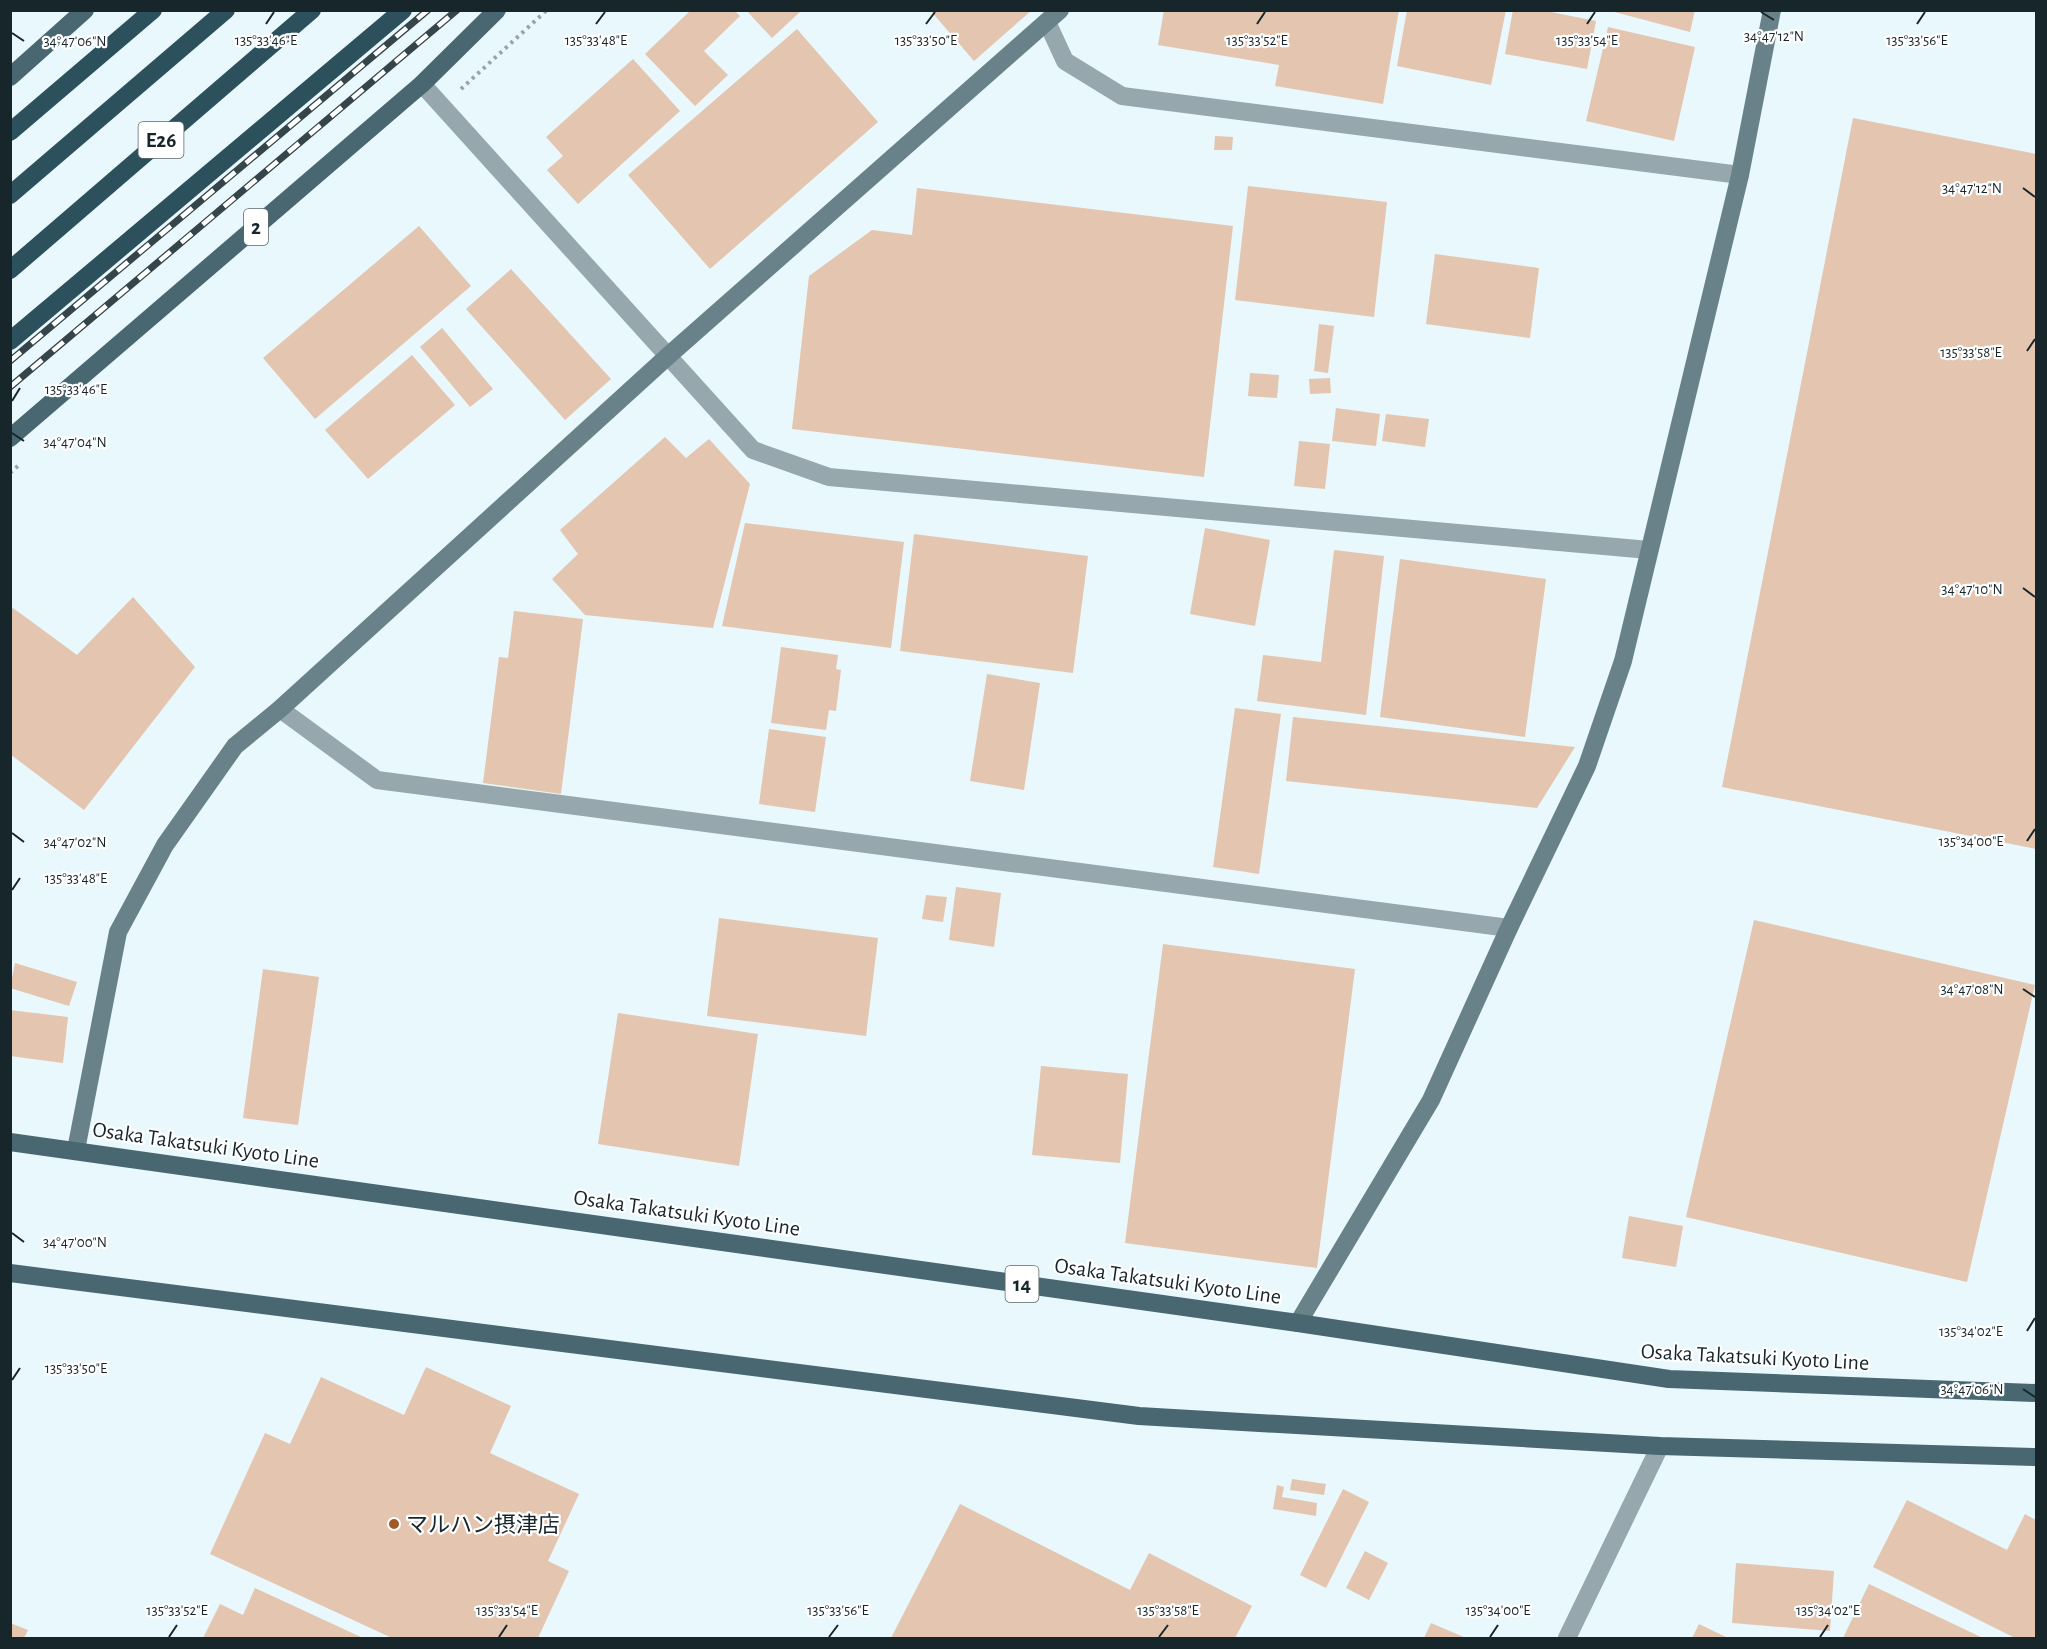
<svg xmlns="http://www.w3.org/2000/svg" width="2047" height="1649" font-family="'Alegreya Sans','Noto Sans JP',sans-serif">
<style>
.building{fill:#e4c5af}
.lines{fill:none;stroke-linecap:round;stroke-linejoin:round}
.path{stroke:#94a4a9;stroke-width:4;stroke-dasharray:3 4.5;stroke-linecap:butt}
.street{stroke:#96a7ad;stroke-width:18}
.secondary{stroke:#69828a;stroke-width:18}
.primary{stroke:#486771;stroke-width:18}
.highway{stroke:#2c515c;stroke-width:18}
.rail-casing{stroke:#35454a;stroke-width:7}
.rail{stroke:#fff;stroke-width:4.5;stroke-dasharray:14;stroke-linecap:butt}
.ticks{fill:none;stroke:#16262b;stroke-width:2}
.poi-dot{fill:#9e5c29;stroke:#fff;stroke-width:2}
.labels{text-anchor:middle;stroke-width:4.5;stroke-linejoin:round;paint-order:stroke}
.shield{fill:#fff;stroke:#5c676b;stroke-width:1.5}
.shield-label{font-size:21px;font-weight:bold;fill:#16262b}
.street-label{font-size:22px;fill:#16262b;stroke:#fff}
.poi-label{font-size:22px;fill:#16262b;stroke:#fff;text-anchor:start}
.ticks-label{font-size:15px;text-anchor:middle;fill:#16262b;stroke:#fff;stroke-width:4.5;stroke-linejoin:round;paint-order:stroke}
</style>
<rect width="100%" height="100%" fill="#e8f8fd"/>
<g class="building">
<polygon points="691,10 734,10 740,16 704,51 728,75 695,106 645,54"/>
<polygon points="746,10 802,10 772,38"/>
<polygon points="930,10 1032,10 974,61"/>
<polygon points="1164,10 1399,10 1383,104 1275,86 1279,65 1158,45"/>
<polygon points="1407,10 1506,10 1491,85 1397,66"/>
<polygon points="1513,10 1541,10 1596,21 1587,69 1505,54"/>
<polygon points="1607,10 1695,10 1690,32"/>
<polygon points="1608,27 1695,47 1674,141 1586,121"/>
<polygon points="797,29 878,122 710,269 628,175"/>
<polygon points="633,59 680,111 578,204 547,170 563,156 546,137"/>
<polygon points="1853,118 2036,154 2036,849 1722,787"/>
<polygon points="1215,136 1233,137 1232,150 1214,150"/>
<polygon points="1248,186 1387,202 1374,317 1235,300"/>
<polygon points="917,188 1233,226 1204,477 792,429 809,276 872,230 912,235"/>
<polygon points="419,226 471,286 315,419 263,358"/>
<polygon points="1435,254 1539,268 1530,338 1426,324"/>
<polygon points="511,269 611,379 565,420 466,309"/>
<polygon points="1319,324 1334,326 1328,373 1314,371"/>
<polygon points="442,328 493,389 470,407 420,347"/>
<polygon points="412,355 455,405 368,479 325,430"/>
<polygon points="1250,373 1279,375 1277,398 1248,396"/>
<polygon points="1330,378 1331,393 1310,394 1309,379"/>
<polygon points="1336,408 1380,414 1376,446 1332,441"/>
<polygon points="1386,414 1429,419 1425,447 1382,441"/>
<polygon points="665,437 686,458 709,439 750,484 713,628 585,615 552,579 578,554 560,530"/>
<polygon points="1299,441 1330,444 1325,489 1294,486"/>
<polygon points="745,523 904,542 891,648 722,626"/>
<polygon points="1205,528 1270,540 1255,626 1190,614"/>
<polygon points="914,534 1088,556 1073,673 900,651"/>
<polygon points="1334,550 1384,556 1366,715 1257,701 1263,655 1321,662"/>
<polygon points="1400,559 1546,579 1525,737 1380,717"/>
<polygon points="133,597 195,667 84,810 10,754 10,611 13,608 77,655"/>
<polygon points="514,611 583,619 561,794 483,783 499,657 508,658"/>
<polygon points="781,647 838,655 836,669 841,670 836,711 829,710 826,730 771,723"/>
<polygon points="987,674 1040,683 1024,790 970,781"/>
<polygon points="1235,708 1281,714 1259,874 1213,867"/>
<polygon points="1293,717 1575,747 1537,808 1286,781"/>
<polygon points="769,729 826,737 815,812 759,804"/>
<polygon points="956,887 1001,893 994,947 949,940"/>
<polygon points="926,895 947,897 943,922 922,919"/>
<polygon points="719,918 878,938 866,1036 707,1016"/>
<polygon points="1754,920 2035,985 1967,1282 1686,1217"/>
<polygon points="1163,944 1355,969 1317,1268 1125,1243"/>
<polygon points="15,963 77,982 69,1006 10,988"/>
<polygon points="263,969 319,977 298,1125 243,1118"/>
<polygon points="10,1010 68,1017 63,1063 10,1056"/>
<polygon points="618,1013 758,1034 739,1166 598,1144"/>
<polygon points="1041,1066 1128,1074 1120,1163 1032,1155"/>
<polygon points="1629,1216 1683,1226 1676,1267 1622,1258"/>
<polygon points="426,1367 511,1406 490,1453 579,1494 548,1561 569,1571 538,1638 392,1638 210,1554 265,1433 290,1444 321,1377 404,1415"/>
<polygon points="1292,1479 1326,1484 1324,1495 1290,1490"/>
<polygon points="1277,1485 1284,1487 1282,1497 1317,1503 1316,1516 1273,1509"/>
<polygon points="1343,1489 1369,1502 1326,1588 1300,1575"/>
<polygon points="1907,1500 2007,1550 2025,1514 2036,1520 2036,1638 2015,1638 1873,1567"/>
<polygon points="960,1504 1130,1590 1149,1553 1252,1606 1235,1638 891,1638"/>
<polygon points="1365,1551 1388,1563 1369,1600 1346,1588"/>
<polygon points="1736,1563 1834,1571 1830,1631 1732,1623"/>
<polygon points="1869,1584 1983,1638 1843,1638"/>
<polygon points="255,1588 363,1638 203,1638 220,1604 243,1615"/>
<polygon points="10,1623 28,1630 24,1638 10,1638"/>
<polygon points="1431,1623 1466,1638 1424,1638"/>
<polygon points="1699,1624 1728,1638 1692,1638"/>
</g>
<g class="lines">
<g class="path">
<polyline points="461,89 547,10"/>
<polyline points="10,473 19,465"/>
</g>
<g class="street">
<polyline points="1047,22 1065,61 1122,96 1740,175"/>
<polyline points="422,84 753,450 829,477 1649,550"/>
<polyline points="280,709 377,780 1509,928"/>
<polyline points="1567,1638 1660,1446"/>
</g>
<g class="secondary">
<polyline points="76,1150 118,932 165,845 235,746 280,709 668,356 1060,10"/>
<polyline points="1298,1323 1431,1100 1509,928 1587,766 1623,661 1740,175 1772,10"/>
</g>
<g class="primary">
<polyline points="10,77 85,10"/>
<polyline points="10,438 422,84 497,10"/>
<polyline points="10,1142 1298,1323 1669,1379 2036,1393"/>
<polyline points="10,1273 1139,1416 1660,1446 2036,1457"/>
</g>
<g class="highway">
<polyline points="10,132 153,10"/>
<polyline points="10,195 226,10"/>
<polyline points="10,270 312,10"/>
<polyline points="10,341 403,10"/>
</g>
<g class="rail-casing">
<g id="rail">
<polyline points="10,361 428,10"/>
<polyline points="10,387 457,10"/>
</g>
</g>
<use href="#rail" class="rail"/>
</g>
<path class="ticks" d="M1761 12 1774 20M266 24 274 12M596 24 605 12M926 24 935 12M1257 24 1265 12M1587 24 1595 12M1917 24 1925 12M12 33 24 41M2023 188 2035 197M2027 351 2035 339M12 401 20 388M12 433 24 441M2023 588 2035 597M12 833 24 842M2027 841 2035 829M12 890 20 878M2023 989 2035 997M12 1233 24 1242M2027 1331 2035 1318M12 1380 20 1368M2023 1389 2035 1397M169 1637 177 1625M499 1637 507 1625M829 1637 838 1625M1159 1637 1168 1625M1490 1637 1498 1625M1820 1637 1828 1625"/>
<circle class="poi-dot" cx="394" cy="1524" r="6"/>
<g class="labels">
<g class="shield">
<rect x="138.5" y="122" width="45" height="36" rx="4.5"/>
<rect x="244" y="209" width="24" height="36" rx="4.5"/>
<rect x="1005.5" y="1266" width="33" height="36" rx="4.5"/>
</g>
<g class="shield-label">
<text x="161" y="147">E26</text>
<text x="256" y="234">2</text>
<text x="1022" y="1291">14</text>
</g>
<g class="street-label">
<text transform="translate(206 1144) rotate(8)" y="8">Osaka Takatsuki Kyoto Line</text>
<text transform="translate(687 1212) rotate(8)" y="8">Osaka Takatsuki Kyoto Line</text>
<text transform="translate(1168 1280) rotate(8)" y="8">Osaka Takatsuki Kyoto Line</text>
<text transform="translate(1755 1356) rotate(3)" y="8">Osaka Takatsuki Kyoto Line</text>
</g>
<g class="poi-label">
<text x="406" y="1532">マルハン摂津店</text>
</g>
</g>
<g class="ticks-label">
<text x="1774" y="41">34°47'12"N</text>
<text x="266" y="45">135°33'46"E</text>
<text x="926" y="45">135°33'50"E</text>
<text x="1257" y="45">135°33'52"E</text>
<text x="1917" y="45">135°33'56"E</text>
<text x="596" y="45">135°33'48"E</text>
<text x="1587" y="45">135°33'54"E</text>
<text x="75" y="46">34°47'06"N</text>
<text x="1972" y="193">34°47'12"N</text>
<text x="1971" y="357">135°33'58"E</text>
<text x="76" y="394">135°33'46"E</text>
<text x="75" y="447">34°47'04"N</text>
<text x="1972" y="594">34°47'10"N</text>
<text x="1971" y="846">135°34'00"E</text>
<text x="75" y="847">34°47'02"N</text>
<text x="76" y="883">135°33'48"E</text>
<text x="1972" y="994">34°47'08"N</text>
<text x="75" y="1247">34°47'00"N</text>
<text x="1971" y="1336">135°34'02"E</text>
<text x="76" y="1373">135°33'50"E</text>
<text x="1972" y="1394">34°47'06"N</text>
<text x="177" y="1615">135°33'52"E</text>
<text x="507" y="1615">135°33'54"E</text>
<text x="838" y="1615">135°33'56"E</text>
<text x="1168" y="1615">135°33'58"E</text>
<text x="1498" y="1615">135°34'00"E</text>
<text x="1828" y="1615">135°34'02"E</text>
</g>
<rect width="2047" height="1649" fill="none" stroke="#16262b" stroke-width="24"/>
</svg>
